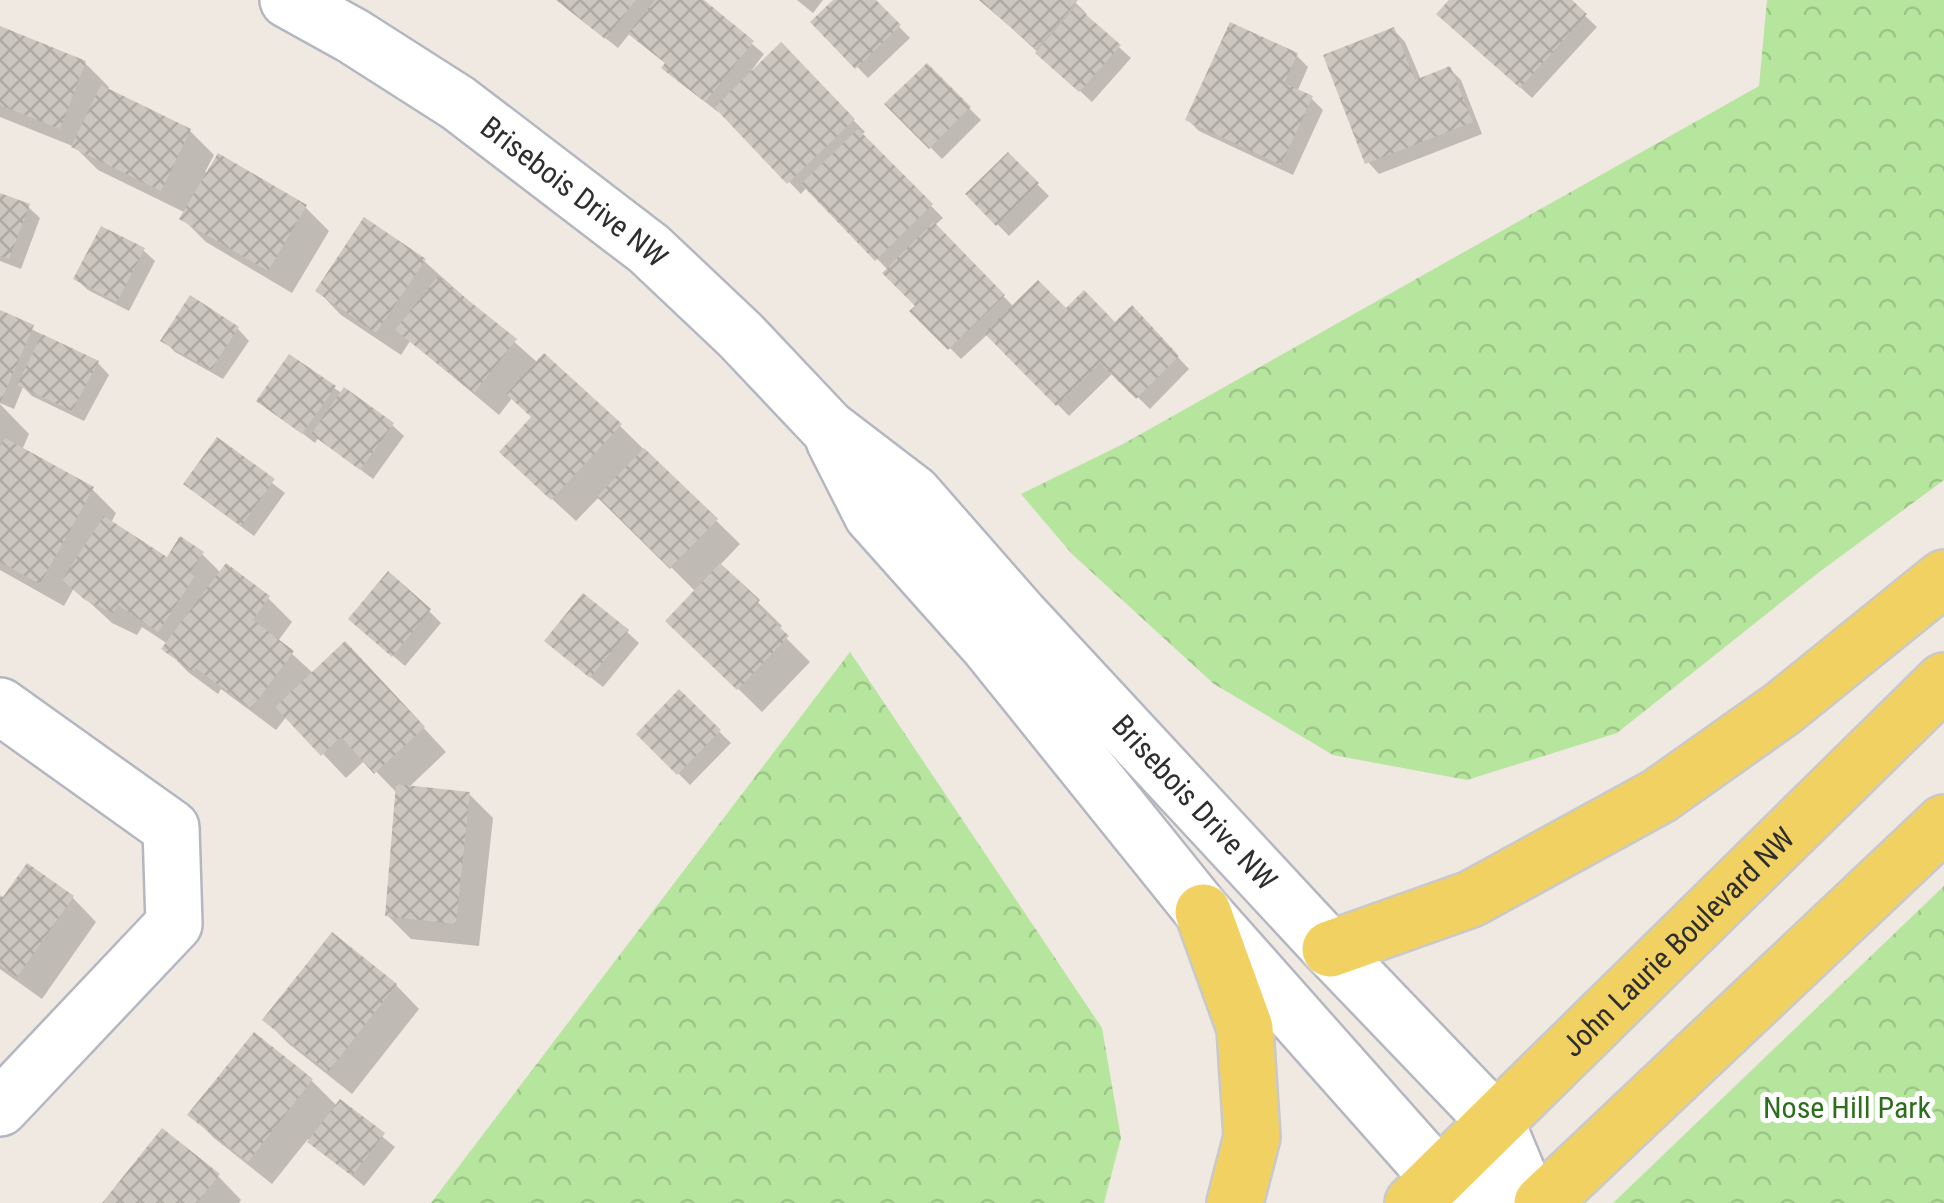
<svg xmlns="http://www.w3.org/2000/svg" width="1944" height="1203" font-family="'Roboto Condensed',sans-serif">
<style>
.park{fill:url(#park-crowns)}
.shadow{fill:#0003}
.building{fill:url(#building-cross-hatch)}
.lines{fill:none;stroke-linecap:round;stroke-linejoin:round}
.street-casing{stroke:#b4b7c1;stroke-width:60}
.secondary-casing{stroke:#b4b7c1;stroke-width:60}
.primary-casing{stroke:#c9c9c9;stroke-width:60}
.street{stroke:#fff;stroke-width:55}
.secondary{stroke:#fff;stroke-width:55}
.primary{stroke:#f2d163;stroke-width:55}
.labels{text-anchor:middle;stroke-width:10;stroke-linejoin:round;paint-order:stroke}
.street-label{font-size:30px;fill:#2e2e2e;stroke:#fff}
.park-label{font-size:30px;fill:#2c6e1b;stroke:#fff}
</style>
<defs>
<pattern id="park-crowns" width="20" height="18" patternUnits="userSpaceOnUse" patternTransform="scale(2.5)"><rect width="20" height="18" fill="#b6e59e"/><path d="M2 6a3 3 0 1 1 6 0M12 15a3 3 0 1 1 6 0" fill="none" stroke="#9dc588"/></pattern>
<pattern id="building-cross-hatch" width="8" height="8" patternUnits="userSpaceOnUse" patternTransform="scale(2.5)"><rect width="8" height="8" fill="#cbc7bf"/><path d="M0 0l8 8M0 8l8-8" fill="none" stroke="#afaba4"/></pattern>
</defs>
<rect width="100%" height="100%" fill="#efe9e1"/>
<g class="park">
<polygon points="1767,0 1944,0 1944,480 1818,573 1617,733 1467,780 1333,755 1214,684 1072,554 1021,494 1123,444 1759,86"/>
<polygon points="850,652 1102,1028 1121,1138 1104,1203 431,1203"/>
<polygon points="1944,886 1944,1203 1613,1203"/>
</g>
<g class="shadow">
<polygon points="557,0 700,0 764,54 751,71 753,73 781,46 865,132 861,135 943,218 934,226 1014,307 1066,312 1115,325 1143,320 1189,369 1150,409 1113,373 1069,416 988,334 961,359 913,311 919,306 888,270 807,187 801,194 719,110 718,112 676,79 667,64 630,33 618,48"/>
<polygon points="797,0 823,0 813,13"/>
<polygon points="836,0 873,0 910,38 868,78 814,22"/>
<polygon points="981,0 1073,0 1087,14 1085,17 1131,58 1092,102"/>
<polygon points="1452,0 1568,0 1597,27 1532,98 1451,25"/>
<polygon points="0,29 85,63 109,87 107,90 190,131 214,155 205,172 305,207 329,231 292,293 206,242 183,219 186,213 98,170 75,147 0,117"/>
<polygon points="1394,30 1405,42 1421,80 1450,69 1461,80 1482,134 1379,174 1368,162"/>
<polygon points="1297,56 1308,67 1297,92 1311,98 1323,110 1293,175 1199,131 1188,120"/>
<polygon points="927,66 981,120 942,159 888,104"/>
<polygon points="1008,155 1049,196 1009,236 968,194"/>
<polygon points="0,196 28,207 40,218 21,269 0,261"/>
<polygon points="143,250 155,261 129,311 88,290 76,279"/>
<polygon points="424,261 538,363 620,426 740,544 720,565 782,626 778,630 810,662 762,712 669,621 696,592 600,496 576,521 526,475 534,418 513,397 499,415 410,341 401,355 341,315 318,291"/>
<polygon points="190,298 238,329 249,341 223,379 175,352 163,340"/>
<polygon points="0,313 98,363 109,375 84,421 32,396 23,387 14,409 0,403"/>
<polygon points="334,388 392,425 404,436 373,479 318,438 315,443 259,400"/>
<polygon points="0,404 29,434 22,450 92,489 116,513 111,523 167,560 202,554 221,573 268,598 292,622 278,641 314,674 368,668 446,752 408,788 469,794 493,818 479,946 411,939 387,915 398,794 365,760 346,778 287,716 276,730 221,689 218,694 188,672 165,648 168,644 142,627 137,635 112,623 74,588 64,606 0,570"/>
<polygon points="218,441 285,493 254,536 198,495"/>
<polygon points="429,611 441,623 405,666 363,630"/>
<polygon points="627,632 639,643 603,687 559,652"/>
<polygon points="679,693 731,743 690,785 639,734"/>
<polygon points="28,866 73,898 96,922 42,999 0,969 0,898 4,901"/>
<polygon points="396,985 419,1009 352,1094 289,1044 265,1020"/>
<polygon points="254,1035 312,1081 338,1107 341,1103 395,1147 364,1186 308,1139 272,1184 214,1138 191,1115"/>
<polygon points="218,1176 241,1200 239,1203 106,1203"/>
</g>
<g class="building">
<polygon points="556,0 636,0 605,39"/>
<polygon points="655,0 704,0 754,41 705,102 661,68 665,63 628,34"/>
<polygon points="833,0 876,0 901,25 855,69 810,22"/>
<polygon points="979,0 1078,0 1036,49"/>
<polygon points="1449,0 1572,0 1587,14 1520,88 1436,14"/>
<polygon points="1076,6 1121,45 1079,92 1035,53"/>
<polygon points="1230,22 1298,53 1284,83 1313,96 1281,165 1185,120"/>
<polygon points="0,26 86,61 60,129 0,105"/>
<polygon points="1394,27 1415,80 1450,66 1473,122 1365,164 1323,55"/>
<polygon points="781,42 855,119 787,184 714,107"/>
<polygon points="927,63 971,107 929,149 884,104"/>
<polygon points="101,85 191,129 161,191 71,147"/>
<polygon points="858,129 933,204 875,261 801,184"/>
<polygon points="1008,152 1039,183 996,226 965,194"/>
<polygon points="218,153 307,205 268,271 179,219"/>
<polygon points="0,193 30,204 9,259 0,256"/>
<polygon points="364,217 426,259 376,333 315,291"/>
<polygon points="934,222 1005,295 948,350 909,311 915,306 882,273"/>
<polygon points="101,226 145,248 117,302 73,279"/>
<polygon points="438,276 517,339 474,393 395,330"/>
<polygon points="1038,280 1066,308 1084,290 1115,322 1132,305 1179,356 1136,399 1100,363 1056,406 984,333"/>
<polygon points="190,295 239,327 211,370 160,341"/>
<polygon points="0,310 34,325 0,403"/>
<polygon points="42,334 99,361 72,411 17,385"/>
<polygon points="544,353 622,424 551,500 499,452 531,417 506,394"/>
<polygon points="289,354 336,386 302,434 256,401"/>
<polygon points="344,387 394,423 360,470 311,434"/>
<polygon points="217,437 275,479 241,526 183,484"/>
<polygon points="5,438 94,487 40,584 0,562 0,447"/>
<polygon points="644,448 718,519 670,569 597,497"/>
<polygon points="104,516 167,557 180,536 204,552 190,573 195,576 158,632 118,605 113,613 85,600 62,580"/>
<polygon points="226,563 270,596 253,620 294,651 251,709 196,668 193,672 161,649"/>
<polygon points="720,563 760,600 756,605 789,636 737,690 665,621"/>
<polygon points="388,571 431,609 392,657 348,619"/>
<polygon points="583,593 629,630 590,678 544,641"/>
<polygon points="345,641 425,727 374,774 341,737 321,756 275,707"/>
<polygon points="679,689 721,730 677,775 636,734"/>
<polygon points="396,784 470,792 456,924 385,916"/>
<polygon points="27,863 74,896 17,977 0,965 0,895 3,897"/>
<polygon points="332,932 397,984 328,1072 262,1020"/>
<polygon points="254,1032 313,1079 248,1162 187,1115"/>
<polygon points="340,1099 385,1133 352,1176 307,1142"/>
<polygon points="162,1128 220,1174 197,1203 102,1203"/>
</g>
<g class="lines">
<g class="street-casing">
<polyline id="street" points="0,706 171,828 174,924 0,1108"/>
</g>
<g class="secondary-casing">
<g id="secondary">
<path id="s1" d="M288 0 353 36 458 103 649 249 740 335 828 428 913 493 1020 615 1330 949 1496 1122 1530 1203"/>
<polyline points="834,440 872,515 988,645 1203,912 1440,1179 1509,1203"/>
</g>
</g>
<g class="primary-casing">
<g id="primary">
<polyline points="1203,912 1245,1028 1252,1137 1235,1203"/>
<polyline points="1330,949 1471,899 1659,796 1782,709 1944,578"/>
<path id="s2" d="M1413 1203 1944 681"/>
<polyline points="1542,1203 1944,823"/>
</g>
</g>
<use href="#street" class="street"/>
<use href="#secondary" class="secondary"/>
<use href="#primary" class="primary"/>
</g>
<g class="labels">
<g class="street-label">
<text dy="10" stroke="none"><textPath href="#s1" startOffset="345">Brisebois Drive NW</textPath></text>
<text dy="10" stroke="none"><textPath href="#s1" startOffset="1218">Brisebois Drive NW</textPath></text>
<text dy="10" stroke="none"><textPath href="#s2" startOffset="372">John Laurie Boulevard NW</textPath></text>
</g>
<g class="park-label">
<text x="1847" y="1118">Nose Hill Park</text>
</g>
</g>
</svg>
